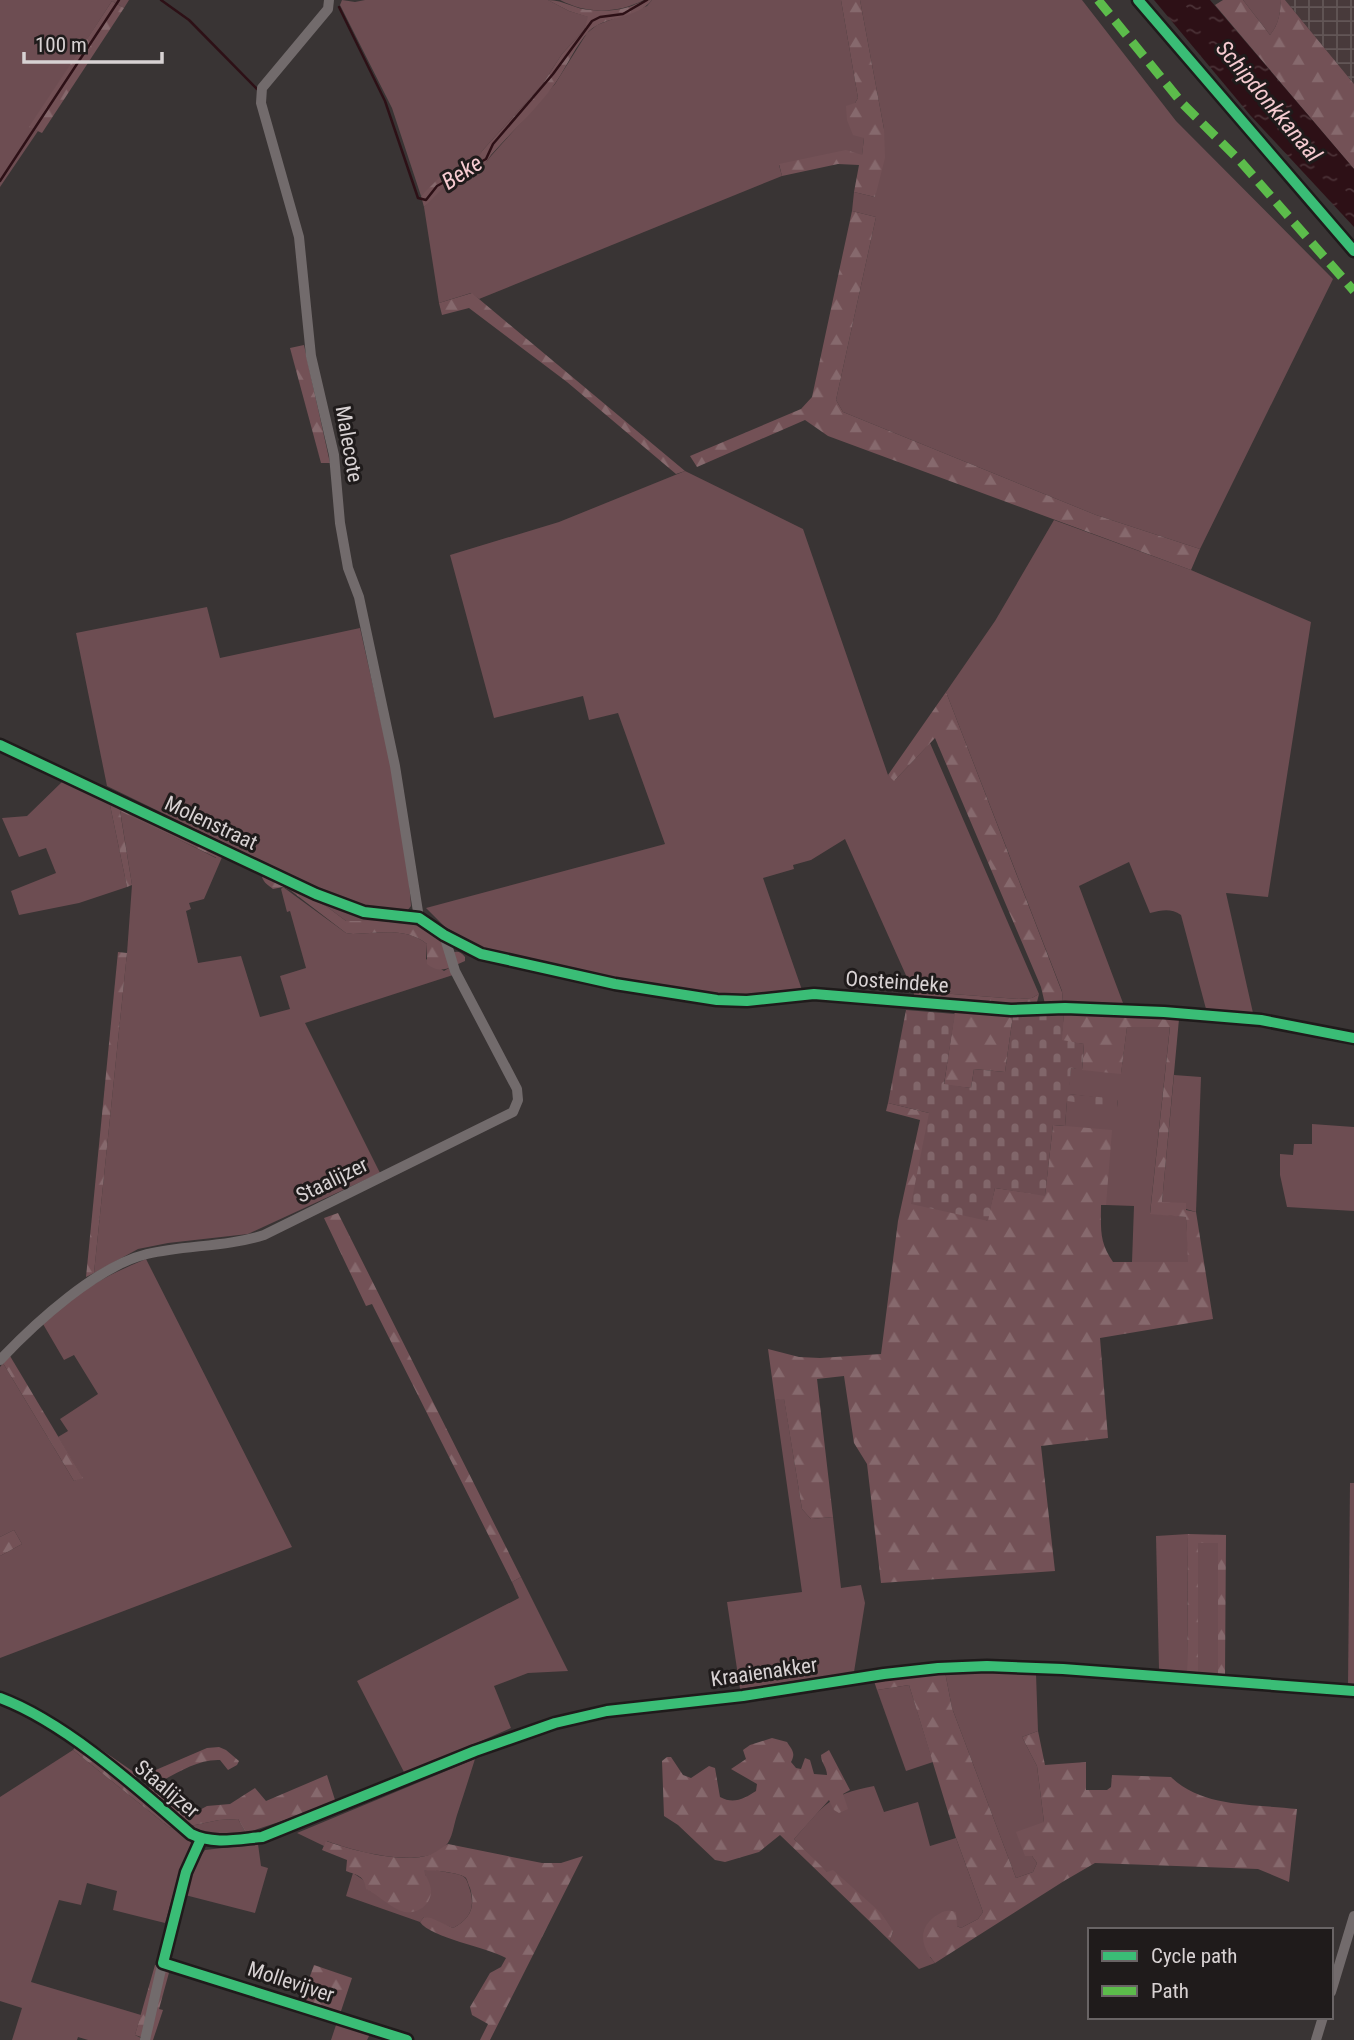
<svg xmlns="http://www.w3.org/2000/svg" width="1354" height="2040" font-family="'Roboto Condensed',sans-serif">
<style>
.industrial{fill:url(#industrial-grid)}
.green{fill:#6d4d52}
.forest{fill:url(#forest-firs)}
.cemetery{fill:url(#cemetery-stones)}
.water{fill:url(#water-ripples)}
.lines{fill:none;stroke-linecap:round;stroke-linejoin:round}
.stream{stroke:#2d1016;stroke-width:2.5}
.street{stroke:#726b6c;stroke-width:10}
.quiet{stroke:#5cbc4b;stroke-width:9;stroke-dasharray:18 9;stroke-linecap:butt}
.cycleway-casing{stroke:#1f1b1b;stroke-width:15}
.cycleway{stroke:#3abd76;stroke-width:10}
.labels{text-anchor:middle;stroke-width:6;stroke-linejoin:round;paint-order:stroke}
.street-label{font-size:21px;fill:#d8d2d3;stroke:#1f1b1b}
.water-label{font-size:23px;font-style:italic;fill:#f6cbd1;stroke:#1f1b1b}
</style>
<defs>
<pattern id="industrial-grid" width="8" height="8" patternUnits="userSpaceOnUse" patternTransform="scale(1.75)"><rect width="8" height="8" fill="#483a3b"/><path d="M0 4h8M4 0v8" fill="none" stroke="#625656"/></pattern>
<pattern id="forest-firs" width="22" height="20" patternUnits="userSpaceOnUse" patternTransform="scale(1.75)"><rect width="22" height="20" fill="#735156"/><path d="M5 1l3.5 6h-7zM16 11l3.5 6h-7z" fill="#86696d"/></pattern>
<pattern id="cemetery-stones" width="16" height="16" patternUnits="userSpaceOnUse" patternTransform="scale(1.75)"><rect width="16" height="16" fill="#6d4d52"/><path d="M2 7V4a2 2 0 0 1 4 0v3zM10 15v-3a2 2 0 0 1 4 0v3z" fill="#81666a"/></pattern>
<pattern id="water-ripples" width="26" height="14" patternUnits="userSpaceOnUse" patternTransform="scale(1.75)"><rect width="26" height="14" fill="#2d1016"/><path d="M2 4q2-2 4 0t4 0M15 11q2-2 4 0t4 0" fill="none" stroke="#4b3237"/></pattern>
</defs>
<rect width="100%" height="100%" fill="#393434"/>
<polygon class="industrial" points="1285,0 1354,0 1354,84"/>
<g class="green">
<polygon points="0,0 129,0 124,8 112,1 30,127 38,131 0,187"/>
<polygon points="342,0 355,2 365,0 548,0 569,11 589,17 584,30 562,54 542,85 482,151 479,158 457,168 421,196 392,108 340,5"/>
<path d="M560 0H644C616 14 587 14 560 0Z"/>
<path d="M652 0H841L858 98 855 103 864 138 862 156 779 165 782 176 479 299 471 293 439 303 424 207C431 198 439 189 449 183 466 174 480 172 491 156L555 84 587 33 597 25 647 6Z"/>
<polygon points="860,0 1082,0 1176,121 1333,279 1200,549 1096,515 843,412 836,400 876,217 852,211 854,192 875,197 884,129"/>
<path d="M1243 0H1281C1280 14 1279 24 1270 35Z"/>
<polygon points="685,471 803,529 888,775 895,780 930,743 1039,994 1032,998 1019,999 913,991 845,839 811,860 793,865 794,869 763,878 802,990 722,996 631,981 542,963 483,949 445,927 426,908 665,844 618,713 589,720 583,696 494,718 450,555 559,522"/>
<path d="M1054 520 1191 570 1311 622 1268 897 1226 893 1253 1013 1206 1009 1181 915C1171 908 1162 910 1150 913L1129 862 1079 886 1123 1003H1063L1062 991 946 692 995 621Z"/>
<path d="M207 607 220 658 360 628C380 719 405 813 411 906L407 911 367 907 333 896 107 786 76 633Z"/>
<polygon points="64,780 109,800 127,887 79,903 19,915 11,891 56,873 46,848 19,857 2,818 27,816"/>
<path d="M120 810 216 858 219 854 223 855 204 899 189 903 191 909 186 911 198 963 241 956 260 1017 290 1009 280 976 306 968 290 911 287 912 281 889 283 887 346 933 353 934C378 933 407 927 427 944L426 959 444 971 449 968 453 975 305 1023 380 1173 248 1234 168 1243 138 1249 94 1273 127 953 132 885Z"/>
<polygon points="295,889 349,913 399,921 346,921 326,906"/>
<polygon points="1170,1026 1150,1213 1186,1217 1189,1262 1132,1262 1134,1206 1106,1205 1065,1126 1067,1100 1117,1107 1118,1100 1068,1094 1071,1068 1121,1073 1127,1027"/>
<polygon points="1174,1075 1201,1077 1196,1212 1162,1202"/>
<polygon points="1312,1124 1354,1127 1354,1211 1287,1207 1280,1175 1280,1154 1293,1155 1294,1144 1312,1144"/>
<path d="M146 1259 292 1547 0 1658V1556L22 1544 14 1530 0 1537V1367L3 1363 74 1481 82 1477 58 1437 68 1431 60 1419 98 1394 74 1355 64 1360 43 1324C71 1295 108 1274 146 1259Z"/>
<polygon points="784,1398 802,1509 811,1519 833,1517 841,1588 861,1585 865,1603 854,1672 740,1689 727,1602 802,1592 775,1400"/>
<polygon points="1350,1483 1354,1483 1354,1686 1348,1686"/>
<polygon points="1188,1534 1187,1672 1159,1669 1156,1536"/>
<polygon points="1198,1542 1218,1543 1218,1674 1198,1673"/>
<polygon points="521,1577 568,1671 528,1673 494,1686 511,1728 405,1774 357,1681 519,1598 512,1582"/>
<polygon points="987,1671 1036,1674 1038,1731 1022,1737 1037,1766 1044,1822 1032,1856 1037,1863 1033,1872 1016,1878 952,1708 945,1672"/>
<polygon points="909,1685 933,1762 906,1771 877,1690"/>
<polygon points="73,1750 170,1828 173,1825 190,1839 191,1844 177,1881 165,1923 113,1910 117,1891 87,1883 81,1905 59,1900 31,1982 141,2015 135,2035 141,2038 141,2040 88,2040 78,2037 77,2040 12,2040 22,2008 0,2001 0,1797"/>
<path d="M475 1759C469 1778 463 1797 457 1815 454 1824 453 1834 449 1841 432 1873 353 1851 327 1841L324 1846 297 1833Z"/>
<path d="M874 1786 884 1812 918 1802 930 1846 956 1838 983 1912 978 1919 961 1928 957 1926 930 1957 935 1963 919 1969 890 1941 893 1931 821 1867 794 1839C825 1805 827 1795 874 1786Z"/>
<polygon points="238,1819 246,1833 207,1833 190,1826 219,1820"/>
<polygon points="258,1844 261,1866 268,1868 255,1913 185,1895 198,1860 205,1850"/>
<path d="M432 1869C440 1872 460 1873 464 1877 467 1879 468 1884 469 1887 476 1906 471 1919 453 1928L424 1917 420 1922 346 1896 353 1873 365 1881 367 1889 372 1892 426 1876 423 1871Z"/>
<polygon points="337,2022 371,2032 367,2040 331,2040"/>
</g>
<g class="forest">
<path d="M548 0C564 0 576 10 591 10 602 11 614 11 625 8 635 6 641 0 652 0 635 20 606 15 589 31 576 45 567 66 556 82 538 108 512 131 491 155L483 167 447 184 424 207 421 196 440 177 478 158 482 151 542 85 562 54 584 30 588 17 569 11Z"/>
<polygon points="841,0 860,0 884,129 885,158 875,197 854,192 859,165 838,164 782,176 779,164 846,150 862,155 864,138 853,135 847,120 846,106 855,103 858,98"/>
<path d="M1223 0H1243L1270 35C1279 24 1280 13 1281 0H1285L1354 84V169L1215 5Z"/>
<polygon points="112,1 124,8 42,133 29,127"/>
<polygon points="852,211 876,217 836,400 843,412 1096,515 1200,549 1191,570 828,436 805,420 697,467 690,456 801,409 812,397"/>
<polygon points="472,293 479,299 685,471 676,474 567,382 469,308 442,315 439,303"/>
<polygon points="304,345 330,463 321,463 290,348"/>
<polygon points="946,692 1062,992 1063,1003 1045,1004 1041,987 935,738 894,781 888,775"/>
<polygon points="109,800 219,854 217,858 120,811 132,885 127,887"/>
<path d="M264 875 326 906 346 921H399L427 928 440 939 447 955C456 951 459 950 465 957V961C450 967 441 975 427 964V944C407 927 378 933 353 934L346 933 290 890 283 887 273 889C268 885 264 883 262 877Z"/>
<polygon points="118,952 127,953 94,1273 86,1277"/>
<polygon points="913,991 1019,999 1032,998 1039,994 1036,1006 1028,1007 915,998"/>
<polygon points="955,1010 1013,1015 1005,1072 974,1069 971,1088 944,1085"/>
<path d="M1064 1014 1179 1019 1162 1202 1186 1203V1210L1196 1212 1213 1319 1100 1338 1108 1438 1041 1446 1055 1571 881 1583 867 1464 854 1443 844 1376 817 1379 833 1517 811 1519 802 1509 784 1399 775 1400 768 1349 799 1357 820 1358 881 1354 898 1221 920 1120 886 1111 888 1103 929 1113 987 1221 995 1188 1045 1195 1053 1125 1112 1130 1106 1205H1101C1101 1229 1099 1242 1113 1262H1188L1186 1217 1150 1214 1170 1027H1127L1121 1074 1082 1070 1084 1044 1061 1041Z"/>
<polygon points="338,1213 521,1577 512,1582 372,1304 366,1306 324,1218"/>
<polygon points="10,1356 83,1478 74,1481 3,1363"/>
<polygon points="14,1530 22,1544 0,1556 0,1537"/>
<polygon points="1188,1534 1226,1535 1225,1675 1218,1674 1218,1543 1198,1543 1198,1673 1187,1672"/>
<path d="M945 1672 952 1708 1016 1878 1033 1872 1037 1863 1032 1856H1025L1016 1832 1044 1822 1037 1766 1022 1737 1038 1731 1045 1765 1086 1762V1790H1107L1111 1787 1112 1775 1171 1777C1202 1808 1256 1804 1297 1809L1289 1882 1258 1869 1095 1863 1064 1881 935 1963C920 1946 917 1926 939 1914 945 1910 949 1910 956 1912L957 1926 961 1928 978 1919 983 1912 956 1838 909 1685 877 1690 874 1681Z"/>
<polygon points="83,1737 138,1775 127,1785 173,1825 170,1828 73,1750"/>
<path d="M772 1738 787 1742C792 1750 796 1753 791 1762L796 1768 801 1769 805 1758 810 1760 814 1774 827 1775C827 1767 821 1763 821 1755L829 1750 850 1790 843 1794 848 1809 839 1813 834 1810 829 1800 794 1839 827 1872 833 1870 881 1913 893 1931 890 1941 780 1835 759 1852 725 1862 715 1860 678 1825 664 1816 662 1761 667 1757H671L683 1775 691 1778 709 1766 715 1768 720 1797C734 1805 745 1798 756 1791L757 1784 731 1769 746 1759 743 1750 750 1745Z"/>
<path d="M219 1747 226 1750 239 1761 237 1765 228 1770 220 1760C198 1759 177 1773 158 1783L189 1813 196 1812 207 1806 230 1804 255 1788 266 1801 327 1775 336 1803 246 1833 238 1819 219 1820 190 1826 147 1789 154 1785 144 1775 207 1748Z"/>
<path d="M326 1841C351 1850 403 1864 429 1855 436 1853 442 1847 448 1844L542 1863H561L583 1856 490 2040H480L488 2024 472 2015 470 2007 490 1973 501 1967 506 1958C487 1947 431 1938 420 1922L424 1917 431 1918 453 1928C470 1919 476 1907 470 1888 468 1885 468 1881 466 1878 462 1873 430 1869 424 1871 426 1877 431 1884 431 1891 431 1907 413 1917 399 1910 388 1905 378 1895 366 1889 365 1876 357 1875 346 1871L347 1860 322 1850Z"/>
<polygon points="155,1965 170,1969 159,2009 163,2010 153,2040 141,2040 141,2037 135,2035"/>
<polygon points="314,1965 352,1978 340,2014 301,2001"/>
</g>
<polygon class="cemetery" points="906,1010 955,1014 944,1084 971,1088 974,1069 1005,1072 1013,1015 1064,1014 1062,1040 1084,1044 1082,1070 1071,1068 1069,1094 1118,1099 1117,1108 1067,1101 1065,1126 1053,1125 1045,1196 995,1188 988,1221 911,1204 929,1113 888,1103"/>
<polygon class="water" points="1154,0 1210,0 1354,169 1354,227 1250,115"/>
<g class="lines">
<g class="stream">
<polyline points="161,0 189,20 257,89"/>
<polyline points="339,7 385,101 418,198 426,200 437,186 486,159 493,144 553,74 592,21 600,17 623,14 647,0"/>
<polyline points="0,181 119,0"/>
</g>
<g class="street">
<polyline points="329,0 328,9 262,88 261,103 299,237 311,356 334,455 340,523 348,568 359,597 395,766 419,918"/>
<polyline points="0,745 316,894 364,912 419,918 444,935 481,954 615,984 717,1000 747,1001 814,994 1011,1010 1065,1008 1164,1012 1261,1020 1354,1038"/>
<path d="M0 1360C35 1323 97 1266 147 1254 186 1245 226 1247 264 1235L513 1112 518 1100 517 1089 455 971 444 935"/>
<path d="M0 1698C65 1722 139 1789 191 1834 213 1845 239 1839 262 1837L475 1751 555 1723 607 1711 743 1696 884 1674 938 1668 987 1666 1063 1669 1354 1691"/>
<polyline points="163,1963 407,2040"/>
<polyline points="1331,1992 1354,1916"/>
<path d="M145 2040C161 1972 173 1903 201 1839"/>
<polyline points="1316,2040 1323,2017"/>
</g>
<polyline class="quiet" points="1098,0 1182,103 1240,161 1354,291"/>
<g class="cycleway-casing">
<g id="cycleway">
<polyline points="1138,0 1354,251"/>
<polyline points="0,745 316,894 364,912 419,918 444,935 481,954 615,984 717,1000 747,1001 814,994 1011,1010 1065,1008 1164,1012 1261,1020 1354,1038"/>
<path d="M0 1698C65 1722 139 1789 191 1834 213 1845 239 1839 262 1837L475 1751 555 1723 607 1711 743 1696 884 1674 938 1668 987 1666 1063 1669 1354 1691"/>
<polyline points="201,1839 186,1872 163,1963 407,2040"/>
</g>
</g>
<use href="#cycleway" class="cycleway"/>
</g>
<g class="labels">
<g class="street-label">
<text transform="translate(349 444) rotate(80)" y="7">Malecote</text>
<text transform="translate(211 823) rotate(25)" y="7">Molenstraat</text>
<text transform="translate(897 982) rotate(4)" y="7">Oosteindeke</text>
<text transform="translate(332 1180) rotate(-26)" y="7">Staalijzer</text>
<text transform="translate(764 1672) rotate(-8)" y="7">Kraaienakker</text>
<text transform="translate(167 1789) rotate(40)" y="7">Staalijzer</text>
<text transform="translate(291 1982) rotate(18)" y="7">Mollevijver</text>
</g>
<g class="water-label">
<text transform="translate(1269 101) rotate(50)" y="8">Schipdonkkanaal</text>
<text transform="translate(462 172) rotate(-33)" y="8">Beke</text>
</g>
</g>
<rect x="1088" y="1928" width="245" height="91" fill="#1f1b1b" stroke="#696465" stroke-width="2"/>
<rect x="1102" y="1951" width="35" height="10" fill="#3abd76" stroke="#696465" stroke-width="2"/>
<text x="1151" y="1963" font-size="21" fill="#d8d2d3">Cycle path</text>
<rect x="1102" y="1986" width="35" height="10" fill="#5cbc4b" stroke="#696465" stroke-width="2"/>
<text x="1151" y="1998" font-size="21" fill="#d8d2d3">Path</text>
<path d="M24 52v10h138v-10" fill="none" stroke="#d8d2d3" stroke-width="3.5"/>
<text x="35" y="52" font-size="21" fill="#d8d2d3" stroke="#1f1b1b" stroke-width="5" paint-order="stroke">100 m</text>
</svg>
